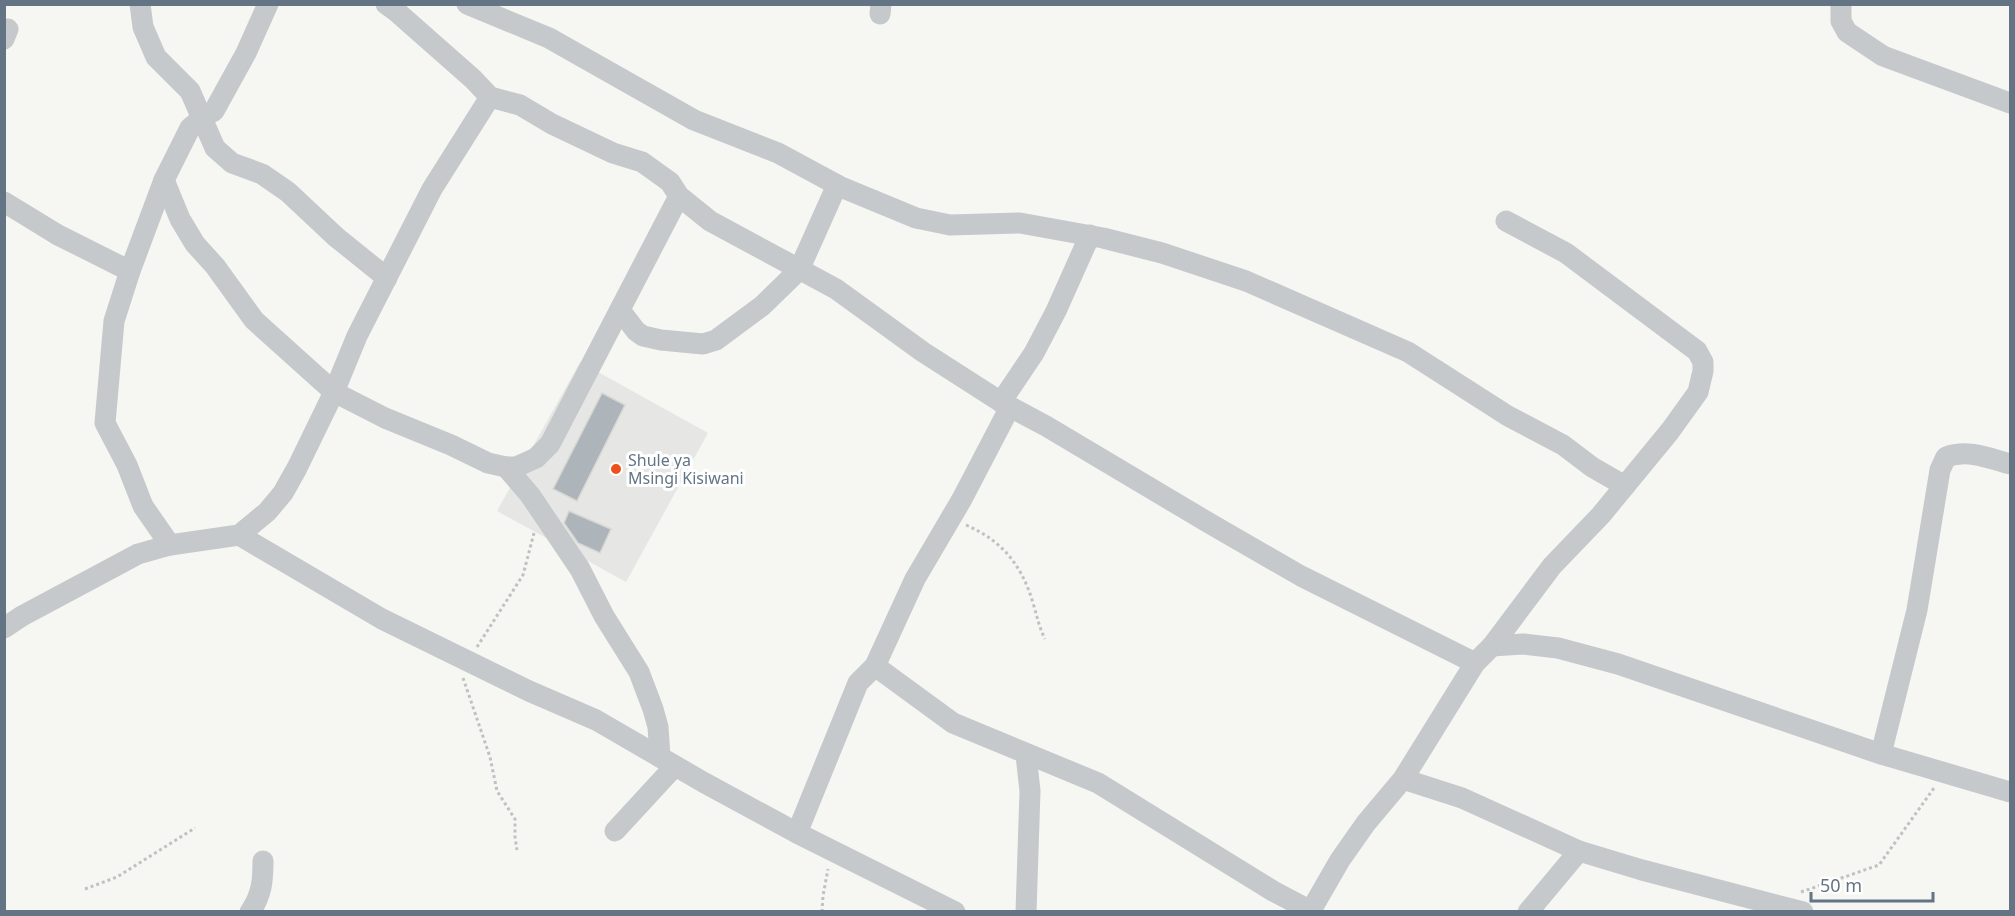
<svg xmlns="http://www.w3.org/2000/svg" width="2015" height="916" font-family="'Noto Sans',sans-serif">
<style>
.built{fill:#e6e7e5}
.building{fill:#adb5ba;stroke:#d7d7d5;stroke-width:1.5}
.lines{fill:none;stroke-linecap:round;stroke-linejoin:round}
.path{stroke:#bfc1c3;stroke-width:3;stroke-dasharray:3 3;stroke-linecap:butt}
.minor{stroke:#c5c9cc;stroke-width:21}
.poi-dot{fill:#ed511b;stroke:#fff;stroke-width:2}
.labels{text-anchor:middle;stroke-width:6;stroke-linejoin:round;paint-order:stroke}
.poi-label{font-size:16px;fill:#637585;stroke:#fff;text-anchor:start}
</style>
<rect width="100%" height="100%" fill="#f6f6f2"/>
<polygon class="built" points="580,362 708,433 626,582 497,511"/>
<g class="building">
<polygon points="602,393 625,405 577,501 553,489"/>
<polygon points="569,511 611,529 600,553 578,543 564,523"/>
</g>
<g class="lines">
<g class="path">
<path d="M966 525C1003 541 1022 566 1033 603 1037 616 1039 627 1045 639"/>
<polyline points="477,647 523,575 534,533"/>
<polyline points="463,678 490,757 497,791 515,819 515,837 517,850"/>
<polyline points="85,889 117,877 195,828"/>
<polyline points="1801,892 1879,865 1934,788"/>
<polyline points="822,912 823,896 828,869"/>
</g>
<g class="minor">
<polyline points="140,4 143,27 156,57 190,91 215,148 232,163 262,174 288,192 336,237 387,278"/>
<polyline points="386,4 397,12 473,79 490,97 520,105 552,124 613,153 642,162 670,182 679,196 710,221 836,289 923,352 1001,402 1046,426 1209,523 1301,576 1475,663"/>
<polyline points="467,4 549,38 694,120 778,153 841,187 916,218 950,225 1020,223 1103,238 1162,253 1246,281 1408,352 1508,416 1563,445 1592,467 1625,486"/>
<polyline points="1841,4 1841,21 1847,32 1883,56 2010,103"/>
<polyline points="880,14 881,4"/>
<polyline points="4,39 8,29"/>
<polyline points="164,180 180,219 195,244 215,266 254,320 334,392 385,418 451,445 488,463 506,467 516,467 536,458 550,444 679,196"/>
<polyline points="4,202 58,235 130,271"/>
<polyline points="620,310 636,331 643,336 661,340 703,344 716,340 762,306 799,270 837,185"/>
<polyline points="1001,402 1034,353 1056,311 1090,235"/>
<polyline points="506,467 530,495 580,569 604,616 639,672 653,709 658,727 660,757"/>
<polyline points="239,535 382,619 529,691 596,720 703,782 797,833 955,912"/>
<polyline points="170,545 143,506 127,465 105,423 114,321 130,271 164,180 190,128 203,117 214,111 246,53 268,4"/>
<polyline points="4,628 22,616 138,554 170,545 239,535 267,512 283,493 297,468 334,392 357,336 432,189 490,97"/>
<polyline points="1492,646 1523,644 1558,648 1618,664 1881,754 2010,792"/>
<polyline points="875,666 953,723 1098,783 1273,891 1311,911"/>
<path d="M1881 754 1917 610 1940 470 1946 457C1968 449 1989 458 2010 464"/>
<polyline points="1403,779 1462,798 1579,851 1642,870 1803,912"/>
<polyline points="615,831 675,766"/>
<polyline points="797,833 858,683 875,666 915,579 962,499 1010,407"/>
<path d="M250 912C262 895 263 880 263 861"/>
<polyline points="1026,912 1030,791 1026,755"/>
<polyline points="1310,912 1340,860 1366,823 1403,779 1475,663 1492,646 1552,566 1601,515 1670,431 1698,392 1703,371 1703,362 1697,351 1566,253 1506,221"/>
<polyline points="1528,912 1579,851"/>
</g>
</g>
<circle class="poi-dot" cx="616" cy="469" r="6"/>
<g class="labels">
<g class="poi-label">
<text x="628" y="466">Shule ya<tspan x="628" dy="18">Msingi Kisiwani</tspan></text>
</g>
</g>
<rect width="2015" height="916" fill="none" stroke="#637585" stroke-width="12"/>
<path d="M1811 892v9h122v-9" fill="none" stroke="#637585" stroke-width="3"/>
<text x="1820" y="892" font-size="18" fill="#637585" stroke="#ffffff" stroke-width="4.5" paint-order="stroke">50 m</text>
</svg>
